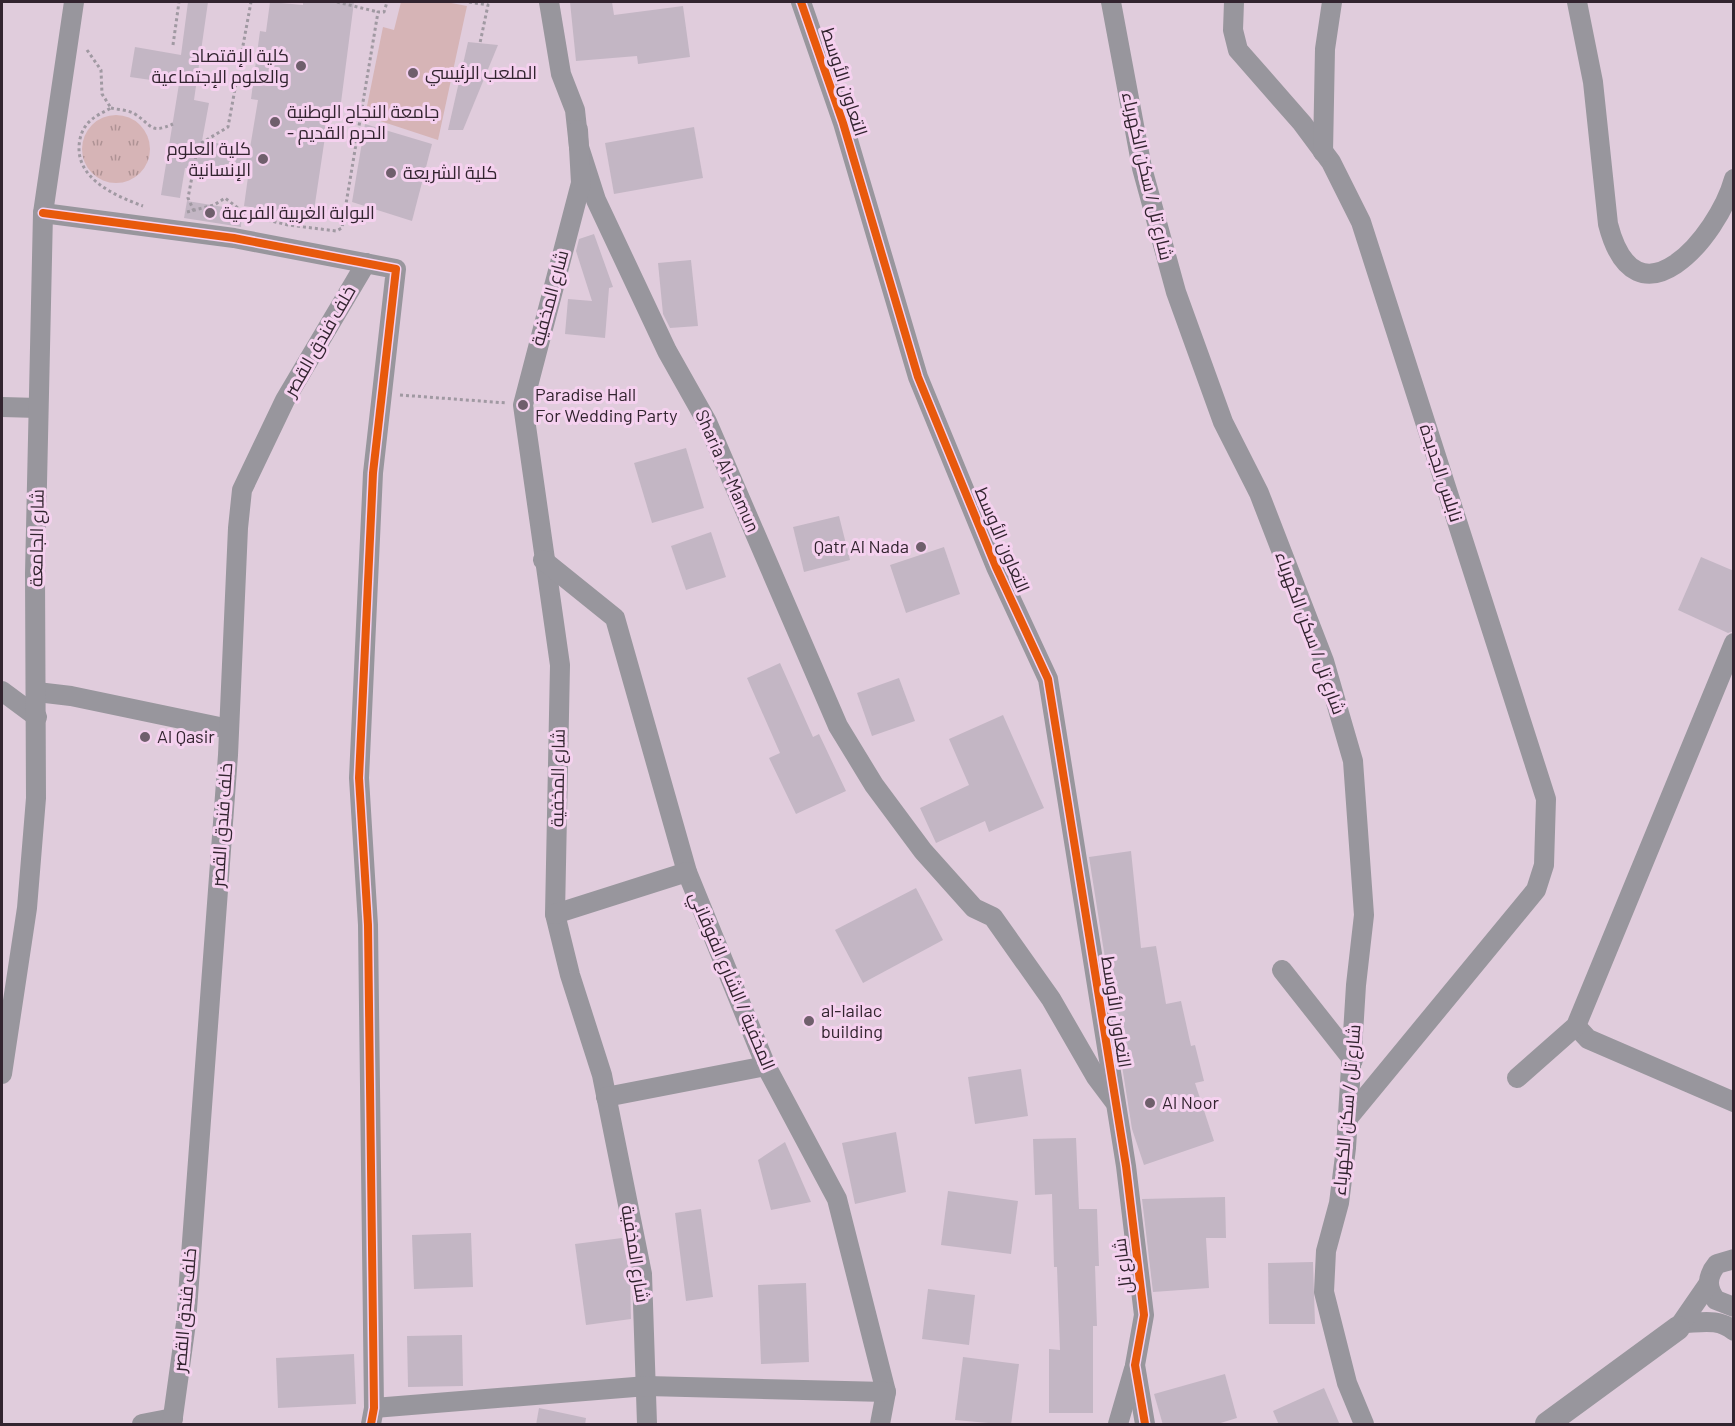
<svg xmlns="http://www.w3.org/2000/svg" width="1735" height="1426" font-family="Barlow,Cairo,sans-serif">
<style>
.grass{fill:#d6b4b6}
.park{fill:url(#park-tufts)}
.building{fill:#c3b6c4}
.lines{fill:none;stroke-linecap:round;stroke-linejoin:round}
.path{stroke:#a099a2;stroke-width:3;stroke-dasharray:3 3;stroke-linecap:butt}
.minor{stroke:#98969d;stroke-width:20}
.tertiary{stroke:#98969d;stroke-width:24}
.cycleway-casing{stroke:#f5d1ef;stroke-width:11}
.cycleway{stroke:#e8590c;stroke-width:8}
.poi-dot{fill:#6f5f6c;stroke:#f5d1ef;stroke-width:2}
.labels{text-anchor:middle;stroke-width:6;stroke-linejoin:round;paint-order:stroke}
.poi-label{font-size:18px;fill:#32242f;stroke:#f5d1ef;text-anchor:start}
.street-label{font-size:18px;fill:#32242f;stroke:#f5d1ef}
</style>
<defs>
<pattern id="park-tufts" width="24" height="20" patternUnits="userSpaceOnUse" patternTransform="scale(1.5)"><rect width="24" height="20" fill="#d6b4b6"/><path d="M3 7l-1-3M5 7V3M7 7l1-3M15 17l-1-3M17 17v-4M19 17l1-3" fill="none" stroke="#ae9294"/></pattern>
</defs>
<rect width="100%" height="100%" fill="#e0ccdc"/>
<polygon class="grass" points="401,2 446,2 467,6 438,140 365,116 383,27 394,30"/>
<circle class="park" cx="116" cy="149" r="34"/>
<g class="building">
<polygon points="188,2 208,2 194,100 209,103 202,141 250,148 258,100 251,99 260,31 266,32 270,2 303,5 303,2 354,2 339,118 328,117 313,217 244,206 248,177 185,168 180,198 161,195 179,84 130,77 135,47 181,55"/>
<polygon points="570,2 612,2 614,15 683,6 690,57 638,64 637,56 576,61"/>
<polygon points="468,42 498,45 463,130 448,130"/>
<polygon points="365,124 432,144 412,221 352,202"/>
<polygon points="694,127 703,178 614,194 605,143"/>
<polygon points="187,201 242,210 241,227 184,218"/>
<polygon points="594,234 613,287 609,288 605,338 565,334 568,299 592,301 576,251 579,239"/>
<polygon points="691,260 698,326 670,328 663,314 658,263"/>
<polygon points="686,448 704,508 652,523 634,463"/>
<polygon points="839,516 850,560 804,572 793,527"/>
<polygon points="711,532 726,577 686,590 671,546"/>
<polygon points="944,547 960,594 906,613 890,565"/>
<polygon points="1701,557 1734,571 1734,631 1728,633 1678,610"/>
<polygon points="780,663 813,737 819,734 846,791 796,814 769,758 780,753 747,678"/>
<polygon points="899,678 915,721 872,736 857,693"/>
<polygon points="1003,715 1044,808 989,832 985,821 936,843 920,808 969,785 949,739"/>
<polygon points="1131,851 1141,948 1156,946 1166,1004 1181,1001 1191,1046 1195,1045 1204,1081 1195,1083 1214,1141 1144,1165 1132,1129 1089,857"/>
<polygon points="916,888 943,940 863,983 835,930"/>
<polygon points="1021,1069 1028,1116 975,1124 968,1077"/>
<polygon points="896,1132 906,1192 855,1204 842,1143"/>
<polygon points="1076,1138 1079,1209 1097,1209 1099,1266 1095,1266 1097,1326 1093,1326 1093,1413 1049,1413 1049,1349 1060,1350 1057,1267 1054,1267 1052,1194 1035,1195 1033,1139"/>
<polygon points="785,1142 811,1202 771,1210 758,1160"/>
<polygon points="948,1191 1018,1201 1011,1254 941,1245"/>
<polygon points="1225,1197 1226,1238 1206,1238 1209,1288 1153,1292 1142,1199"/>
<polygon points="701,1209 713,1297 686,1301 675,1213"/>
<polygon points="471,1233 473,1287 414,1289 412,1235"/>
<polygon points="622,1238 630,1275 631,1319 586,1325 575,1244"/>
<polygon points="1313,1262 1315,1324 1269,1324 1268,1263"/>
<polygon points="806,1283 809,1362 761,1364 758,1285"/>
<polygon points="928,1289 975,1295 969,1345 922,1339"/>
<polygon points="462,1335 463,1386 408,1387 407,1336"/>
<polygon points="354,1354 356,1404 278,1408 276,1358"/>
<polygon points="963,1357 1019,1364 1011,1425 955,1420"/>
<polygon points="1225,1374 1237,1418 1214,1425 1163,1425 1154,1394"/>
<polygon points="1324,1388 1340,1425 1279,1425 1273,1411"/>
<polygon points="539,1408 586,1418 585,1425 536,1425"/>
</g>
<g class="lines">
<g class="path">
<polyline points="337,2 378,12"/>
<polyline points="469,2 488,5 480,43"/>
<polyline points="173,45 179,2"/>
<path d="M87 50 101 70 102 94 111 108C96 116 84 121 80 139 72 177 113 195 143 206"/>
<path d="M111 108C119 110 129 110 135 114 153 126 150 134 173 124"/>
<polyline points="194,211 188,198 198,145 228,127 251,2"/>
<polyline points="187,212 214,205 225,198 247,215 288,225 336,231 342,228 378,12 384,12 387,2"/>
<polyline points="400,395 507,403"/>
</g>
<g class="minor">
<polyline points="549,2 561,74 575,110 579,147 596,200 667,351 707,422 838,726 874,785 923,851 974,908 993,917 1051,999 1096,1077 1114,1101"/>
<polyline points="801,2 843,123 918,377 996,567 1048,679 1126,1166 1144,1315 1135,1365 1145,1424"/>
<polyline points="1111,2 1142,168 1176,292 1223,422 1259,493 1324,661 1353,761 1364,915 1356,985 1346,1148 1339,1203 1326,1251 1324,1292 1347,1383 1364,1424"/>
<polyline points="1234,2 1233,30 1238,50 1302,123 1331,162 1361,222 1546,799 1544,865 1536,890 1349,1117"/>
<path d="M1577 2 1593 82 1608 224C1636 333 1718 237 1734 179"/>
<polyline points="578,130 581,183 523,405 560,665 555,914 570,975 602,1075 642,1274 647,1424"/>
<polyline points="1323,152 1325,49 1332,2"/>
<polyline points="43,213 234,238 396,269 373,473 359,778 368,925 374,1408 371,1424"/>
<polyline points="2,407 38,408"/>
<polyline points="543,560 615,618 687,872 766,1066 837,1199 886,1392 880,1424"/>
<polyline points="2,691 37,717"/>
<polyline points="37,692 71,696 229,729"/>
<polyline points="555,914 687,872"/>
<polyline points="1282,970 1353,1060"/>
<polyline points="1576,1026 1588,1039 1734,1102"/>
<polyline points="2,1074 27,908 36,798 35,574 43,213 74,2"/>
<polyline points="1517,1078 1576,1026 1734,643"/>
<polyline points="606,1097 766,1066"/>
<path d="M1734 1259 1717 1264C1707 1276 1706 1288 1716 1300L1734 1307"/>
<path d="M1687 1323C1704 1322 1720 1319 1734 1331"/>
<polyline points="1678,1328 1709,1283"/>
<polyline points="374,1408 647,1386 886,1392"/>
<polyline points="142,1424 173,1418"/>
<polyline points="172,1424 186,1323 228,755 238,528 242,490 285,400 366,263"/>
<polyline points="1118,1424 1134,1369"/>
</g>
<polyline class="tertiary" points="1547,1424 1678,1328"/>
<g class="cycleway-casing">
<g id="cycleway">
<polyline points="801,2 843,123 918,377 996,567 1048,679 1126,1166 1144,1315 1135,1365 1145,1424"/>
<polyline points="43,213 234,238 396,269 373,473 359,778 368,925 374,1408 371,1424"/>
</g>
</g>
<use href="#cycleway" class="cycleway"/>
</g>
<g class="poi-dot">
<circle cx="301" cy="66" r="6"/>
<circle cx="413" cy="73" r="6"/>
<circle cx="275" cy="122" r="6"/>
<circle cx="263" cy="159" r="6"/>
<circle cx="391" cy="173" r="6"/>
<circle cx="210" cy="213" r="6"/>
<circle cx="523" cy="405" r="6"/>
<circle cx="921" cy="547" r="6"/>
<circle cx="145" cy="737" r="6"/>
<circle cx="809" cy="1021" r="6"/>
<circle cx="1150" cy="1103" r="6"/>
</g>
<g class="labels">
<g class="poi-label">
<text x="289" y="62" text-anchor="end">كلية الإقتصاد<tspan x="289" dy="21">والعلوم الإجتماعية</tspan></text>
<text x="425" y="79">الملعب الرئيسي</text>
<text x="287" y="118">جامعة النجاح الوطنية<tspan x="287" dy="21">- الحرم القديم</tspan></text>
<text x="251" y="155" text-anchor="end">كلية العلوم<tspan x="251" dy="21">الإنسانية</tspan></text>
<text x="403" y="179">كلية الشريعة</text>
<text x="222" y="219">البوابة الغربية الفرعية</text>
<text x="535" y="401">Paradise Hall<tspan x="535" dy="21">For Wedding Party</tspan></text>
<text x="909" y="553" text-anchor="end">Qatr Al Nada</text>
<text x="157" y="743">Al Qasir</text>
<text x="821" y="1017">al-lailac<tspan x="821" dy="21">building</tspan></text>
<text x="1162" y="1109">Al Noor</text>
</g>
<g class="street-label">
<text transform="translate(844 82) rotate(72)" y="6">التعاون الأوسط</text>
<text transform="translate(1147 176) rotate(77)" y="6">شارع تل / سكن الكهرباء</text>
<text transform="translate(550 298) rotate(-75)" y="6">شارع المخفية</text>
<text transform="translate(320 341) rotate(-60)" y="6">خلف فندق القصر</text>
<text transform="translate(727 471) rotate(66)" y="6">Sharia Al-Mamun</text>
<text transform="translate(1441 473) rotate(72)" y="6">نابلس الجديدة</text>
<text transform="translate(37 538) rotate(-89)" y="6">شارع الجامعة</text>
<text transform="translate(1002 540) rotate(67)" y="6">التعاون الأوسط</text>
<text transform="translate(1310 633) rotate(70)" y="6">شارع تل / سكن الكهرباء</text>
<text transform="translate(558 778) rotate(-89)" y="6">شارع المخفية</text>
<text transform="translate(222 825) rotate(-86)" y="6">خلف فندق القصر</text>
<text transform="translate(732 981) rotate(67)" y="6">المخفية / الشارع الفوقاني</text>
<text transform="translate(1116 1012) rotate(81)" y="6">التعاون الأوسط</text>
<text transform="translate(1347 1110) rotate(-85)" y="6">شارع تل / سكن الكهرباء</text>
<text transform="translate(635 1254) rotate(81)" y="6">شارع المخفية</text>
<text transform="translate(1123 1266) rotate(-97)" y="6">شارع تل</text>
<text transform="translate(185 1310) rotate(-85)" y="6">خلف فندق القصر</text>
</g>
</g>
<rect width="1735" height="1426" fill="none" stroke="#32242f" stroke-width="6"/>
</svg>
